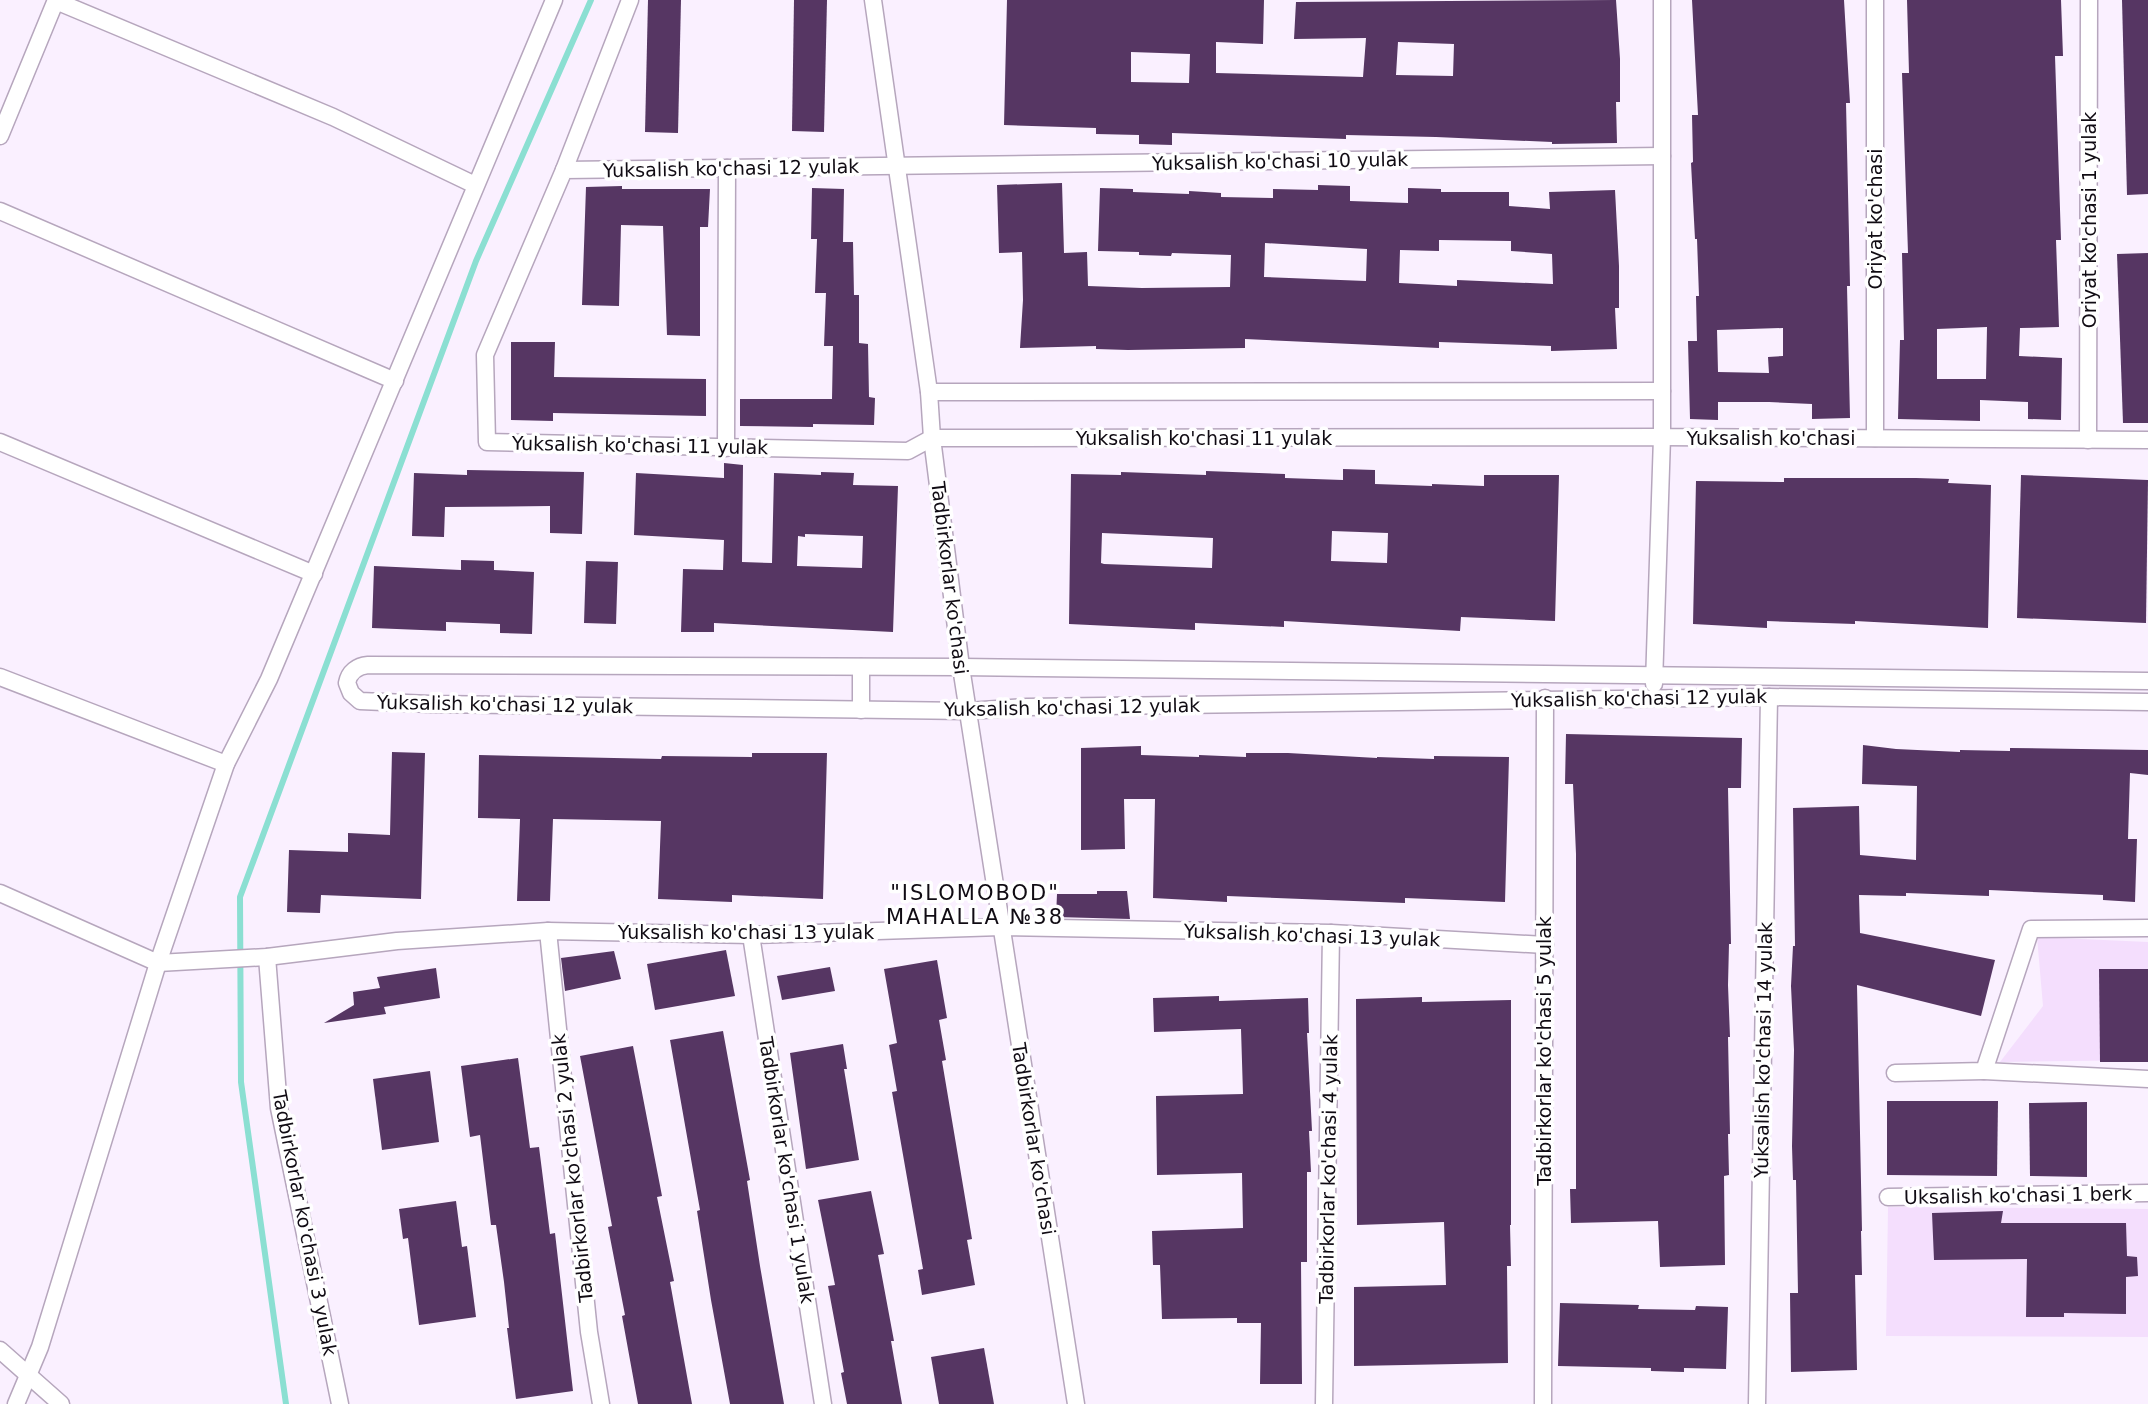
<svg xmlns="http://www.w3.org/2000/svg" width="2148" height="1404" font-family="'DejaVu Sans',sans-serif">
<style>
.built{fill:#f4defd}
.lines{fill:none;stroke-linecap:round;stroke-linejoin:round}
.stream{stroke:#8bdfd2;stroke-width:6}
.building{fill:#563663;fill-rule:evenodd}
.street-casing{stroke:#b6a6bd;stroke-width:19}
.street{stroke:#fff;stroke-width:16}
.labels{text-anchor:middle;stroke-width:7;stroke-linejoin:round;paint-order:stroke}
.street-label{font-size:19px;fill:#100b13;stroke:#fff}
.neighbourhood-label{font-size:21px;letter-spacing:2px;fill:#100b13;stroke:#fff}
</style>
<rect width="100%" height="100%" fill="#faf0ff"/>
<g class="built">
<polygon points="2037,937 2148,942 2148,1060 2000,1062 2043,1006"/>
<polygon points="1888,1207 2148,1209 2148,1337 1886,1336"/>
</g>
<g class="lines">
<polyline class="stream" points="286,1404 241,1082 240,897 476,261 591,0"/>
</g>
<g class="building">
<polygon points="648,0 681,0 678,133 645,132"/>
<polygon points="794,0 827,0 824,132 792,131"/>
<path d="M1007 0H1264L1263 44 1216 42V73L1363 77 1366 38 1294 39 1296 2 1616 0 1620 59V102H1616L1617 143 1552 144V142L1436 137 1346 135V139L1172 133V145L1139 144V135L1096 134V128L1004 125ZM1398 42 1454 44 1453 76 1396 75ZM1131 52 1190 54 1189 83 1131 82Z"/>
<path d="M1692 0H1844L1850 103H1846L1849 236 1850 286H1847L1850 418 1812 419V404L1769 402H1718V420L1690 419 1688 341H1697L1696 296H1699L1697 239H1695L1691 163 1693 162 1692 115H1698ZM1783 328V356L1768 357 1769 373 1718 372 1717 330Z"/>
<path d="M1907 0H2061L2063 56H2055L2061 240H2056L2059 327 2020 328 2019 356 2062 358 2061 420 2028 419V402L1980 400V421L1898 419 1900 340H1904L1902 253H1908L1902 73H1909ZM1987 327 1986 379H1937V329Z"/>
<polygon points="2122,0 2148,0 2148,194 2127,195"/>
<path d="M1062 183 1064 253 1087 252 1088 286 1142 288 1230 287 1231 255 1172 253 1171 256 1139 255V252L1098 251 1100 188 1133 189V192L1189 194V191L1221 193V197L1273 198V189L1318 190V185L1350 186V201L1408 203V188L1441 189V192H1509V206L1550 209 1549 192 1615 190 1619 266V308H1615L1617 349 1551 351V346L1496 344 1439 342V348L1245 339V348L1128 350 1096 349V346L1020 348 1023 300 1022 252 999 253 997 185ZM1439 240 1511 241V251L1552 254 1553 284 1457 280V286L1399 283 1400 250 1439 251ZM1265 243 1367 249 1366 281 1264 277Z"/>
<polygon points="622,186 622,189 710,189 708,227 700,227 700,336 667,335 663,226 621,225 619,306 582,305 586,187"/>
<polygon points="812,188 844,189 843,242 853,242 854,295 859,295 859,343 868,344 869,397 875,398 874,425 813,424 813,427 740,426 740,399 832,399 833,346 824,346 826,293 815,293 817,239 811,239"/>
<polygon points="2148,253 2148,423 2123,423 2117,254"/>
<polygon points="511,342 555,342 554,377 706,379 706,416 553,413 553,421 511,420"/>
<path d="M724 463 743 465 742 562 772 563 774 473 821 475V472L854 473 853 485 898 486 893 632 714 623V632H681L683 569 723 570 724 540 634 535 636 473 724 478ZM805 534 863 536 862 568 797 566 798 536 805 537Z"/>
<path d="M1343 469 1375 470V484L1432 486V484L1484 486V475H1559L1555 621 1461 617 1460 631 1284 621V627L1195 623V630L1069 624 1071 474 1121 475V472L1206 475V471L1285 474V478L1343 480ZM1332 531 1388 533 1387 563 1331 561ZM1102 533 1213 538 1212 568 1104 564 1101 563Z"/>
<polygon points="467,470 584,472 582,534 550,533 550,506 445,507 444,537 412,536 414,473 467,475"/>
<polygon points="2021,475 2148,480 2146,623 2017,618"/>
<polygon points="1784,478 1916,478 1949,479 1948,483 1991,485 1988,628 1855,621 1855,624 1767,621 1767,628 1693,624 1696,481 1784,482"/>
<polygon points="461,560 494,561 494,570 534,572 532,634 500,633 500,624 446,622 446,631 372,628 374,566 461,570"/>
<polygon points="586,561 618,562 616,624 584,623"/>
<polygon points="1566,734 1742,738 1741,788 1728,788 1731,944 1729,944 1728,985 1730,1037 1728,1037 1730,1134 1728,1134 1729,1175 1724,1176 1725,1265 1660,1267 1658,1221 1571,1223 1570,1189 1576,1189 1576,854 1573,784 1565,784"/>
<polygon points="1863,745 1896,749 1960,752 1960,750 2010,751 2010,748 2148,750 2148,775 2130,773 2128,839 2137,839 2135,902 2103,900 2103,895 1989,890 1989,896 1906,893 1906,896 1859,895 1860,933 1995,960 1981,1016 1857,985 1862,1231 1861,1231 1862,1275 1855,1275 1857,1370 1791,1372 1790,1293 1798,1293 1796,1180 1793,1180 1792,1146 1794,1050 1791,986 1793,946 1795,946 1793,808 1859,806 1860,855 1916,860 1917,786 1862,784"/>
<polygon points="1141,746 1141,755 1199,757 1199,755 1246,757 1246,753 1288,753 1377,758 1377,757 1434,759 1434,756 1509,757 1505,902 1405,898 1405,903 1227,896 1227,902 1153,898 1155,799 1124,799 1125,849 1081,850 1081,748"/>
<polygon points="392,752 425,753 421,899 321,895 320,913 287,912 289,850 348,852 348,833 390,835"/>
<polygon points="752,753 827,753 823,899 732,895 732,902 658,899 661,821 553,819 550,901 517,901 520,819 478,818 479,755 661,759 662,756 752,757"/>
<polygon points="1097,891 1127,891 1130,919 1056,917 1057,894 1097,894"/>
<polygon points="726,950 735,996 655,1010 647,964"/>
<polygon points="614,951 621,979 565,991 561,958"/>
<polygon points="937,960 947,1018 939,1020 946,1060 942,1061 972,1239 967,1240 975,1285 922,1295 918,1270 923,1269 892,1092 897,1091 889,1045 897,1043 884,969"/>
<polygon points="830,967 835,991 782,1000 777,976"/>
<polygon points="436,968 440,998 384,1007 386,1014 324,1023 354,1005 353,992 380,988 377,977"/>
<polygon points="2099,969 2148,969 2148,1062 2100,1062"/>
<polygon points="1219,996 1219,1001 1308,998 1309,1033 1307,1033 1312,1131 1309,1131 1311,1172 1307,1172 1307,1262 1301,1262 1302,1384 1260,1384 1261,1323 1237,1323 1237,1318 1162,1319 1160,1265 1153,1265 1152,1231 1243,1228 1242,1173 1157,1175 1156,1096 1243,1094 1241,1029 1154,1032 1153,998"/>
<polygon points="1422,997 1422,1002 1511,1000 1511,1225 1510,1225 1511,1266 1507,1266 1508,1363 1354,1366 1354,1287 1446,1285 1444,1222 1357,1225 1356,999"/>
<polygon points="723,1031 750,1180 747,1181 760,1266 784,1404 730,1404 711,1300 697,1211 700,1210 670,1040"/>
<polygon points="843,1044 847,1069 844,1069 859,1160 806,1169 790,1053"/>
<polygon points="633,1046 662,1196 657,1197 674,1281 670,1282 692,1404 638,1404 622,1316 625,1315 608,1227 612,1226 580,1056"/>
<polygon points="518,1058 530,1148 539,1147 550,1234 555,1233 573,1391 516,1399 507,1328 509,1328 504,1282 496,1225 491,1225 480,1135 470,1137 461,1066"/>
<polygon points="430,1071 439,1142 382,1150 373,1079"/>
<polygon points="1887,1101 1998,1101 1997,1176 1887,1175"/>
<polygon points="2087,1102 2087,1177 2030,1176 2029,1103"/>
<polygon points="871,1191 884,1254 878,1255 894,1341 891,1341 902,1404 847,1404 841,1373 844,1372 828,1286 835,1285 818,1200"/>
<polygon points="456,1201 462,1247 467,1246 476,1317 419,1325 408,1238 403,1239 399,1209"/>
<polygon points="2003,1211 2001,1223 2126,1223 2127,1256 2137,1257 2138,1276 2126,1277 2126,1314 2064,1313 2064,1317 2026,1317 2027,1259 1934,1260 1932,1213"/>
<polygon points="1560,1303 1639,1305 1638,1309 1695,1310 1696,1306 1728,1307 1726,1369 1684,1368 1684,1372 1651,1371 1651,1368 1558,1366"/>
<polygon points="984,1348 994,1404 939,1404 931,1357"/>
</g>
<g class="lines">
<g class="street-casing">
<g id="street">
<polyline points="873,0 929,392 932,438 961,667 1076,1404"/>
<polyline points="1662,0 1662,437 2148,440"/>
<polyline points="1875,0 1875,438"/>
<polyline points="56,1 333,117 475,185"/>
<polyline points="0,136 56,0"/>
<polyline points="564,170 630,0"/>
<polyline points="0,211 395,381"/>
<polyline points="929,392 1662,391"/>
<polyline points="2088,440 2089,0"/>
<polyline points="0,442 314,574"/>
<polyline points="726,448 727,168"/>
<polyline points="0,677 226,764"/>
<path d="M2148 681 961 667 368 665C357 666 349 672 347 683L351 693 360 701 430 704 968 711 1027 707 1769 697 2148 702"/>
<polyline points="1654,684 1662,437 932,438 908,451 487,442 485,355 564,170 1662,156"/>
<polyline points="861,710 861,667"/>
<polyline points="0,893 158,963 267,957 397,941 548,931 751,935 1001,927 1331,933 1545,945"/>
<polyline points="548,931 589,1332 601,1404"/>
<polyline points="751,935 823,1404"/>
<polyline points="267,957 279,1108 340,1404"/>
<polyline points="1984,1071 2148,1079"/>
<polyline points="1895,1073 1984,1071 2031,929 2148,928"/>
<polyline points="1888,1197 2148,1193"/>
<polyline points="0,1350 61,1404"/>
<polyline points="16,1404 40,1347 158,963 226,764 269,679 554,0"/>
<polyline points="1324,1404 1331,933"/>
<polyline points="1543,1404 1545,698"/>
<polyline points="1757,1404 1769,697"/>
</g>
</g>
<use href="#street" class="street"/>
</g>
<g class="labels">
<g class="street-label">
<text transform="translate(1280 161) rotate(-1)" y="7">Yuksalish ko'chasi 10 yulak</text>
<text transform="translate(731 168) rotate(-1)" y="7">Yuksalish ko'chasi 12 yulak</text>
<text transform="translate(1875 219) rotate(-90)" y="7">Oriyat ko'chasi</text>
<text transform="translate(2089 220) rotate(-90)" y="7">Oriyat ko'chasi 1 yulak</text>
<text x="1204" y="445">Yuksalish ko'chasi 11 yulak</text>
<text x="1771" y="445">Yuksalish ko'chasi</text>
<text transform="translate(640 445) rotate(1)" y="7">Yuksalish ko'chasi 11 yulak</text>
<text transform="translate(950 578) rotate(83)" y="7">Tadbirkorlar ko'chasi</text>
<text transform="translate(1639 698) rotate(-1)" y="7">Yuksalish ko'chasi 12 yulak</text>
<text transform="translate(505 704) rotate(1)" y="7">Yuksalish ko'chasi 12 yulak</text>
<text transform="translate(1072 707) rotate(-1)" y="7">Yuksalish ko'chasi 12 yulak</text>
<text x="746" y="939">Yuksalish ko'chasi 13 yulak</text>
<text transform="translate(1312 935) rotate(2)" y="7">Yuksalish ko'chasi 13 yulak</text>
<text transform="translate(1763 1050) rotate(-89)" y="7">Yuksalish ko'chasi 14 yulak</text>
<text transform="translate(1544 1051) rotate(-90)" y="7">Tadbirkorlar ko'chasi 5 yulak</text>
<text transform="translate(1034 1139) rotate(81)" y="7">Tadbirkorlar ko'chasi</text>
<text transform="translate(572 1168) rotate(-96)" y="7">Tadbirkorlar ko'chasi 2 yulak</text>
<text transform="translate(1328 1169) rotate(-89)" y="7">Tadbirkorlar ko'chasi 4 yulak</text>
<text transform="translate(787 1170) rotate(81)" y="7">Tadbirkorlar ko'chasi 1 yulak</text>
<text transform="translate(2018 1195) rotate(-1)" y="7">Uksalish ko'chasi 1 berk</text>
<text transform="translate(305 1223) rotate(79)" y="7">Tadbirkorlar ko'chasi 3 yulak</text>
</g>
<g class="neighbourhood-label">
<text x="975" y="900">"ISLOMOBOD"<tspan x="975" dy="24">MAHALLA №38</tspan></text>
</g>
</g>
</svg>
